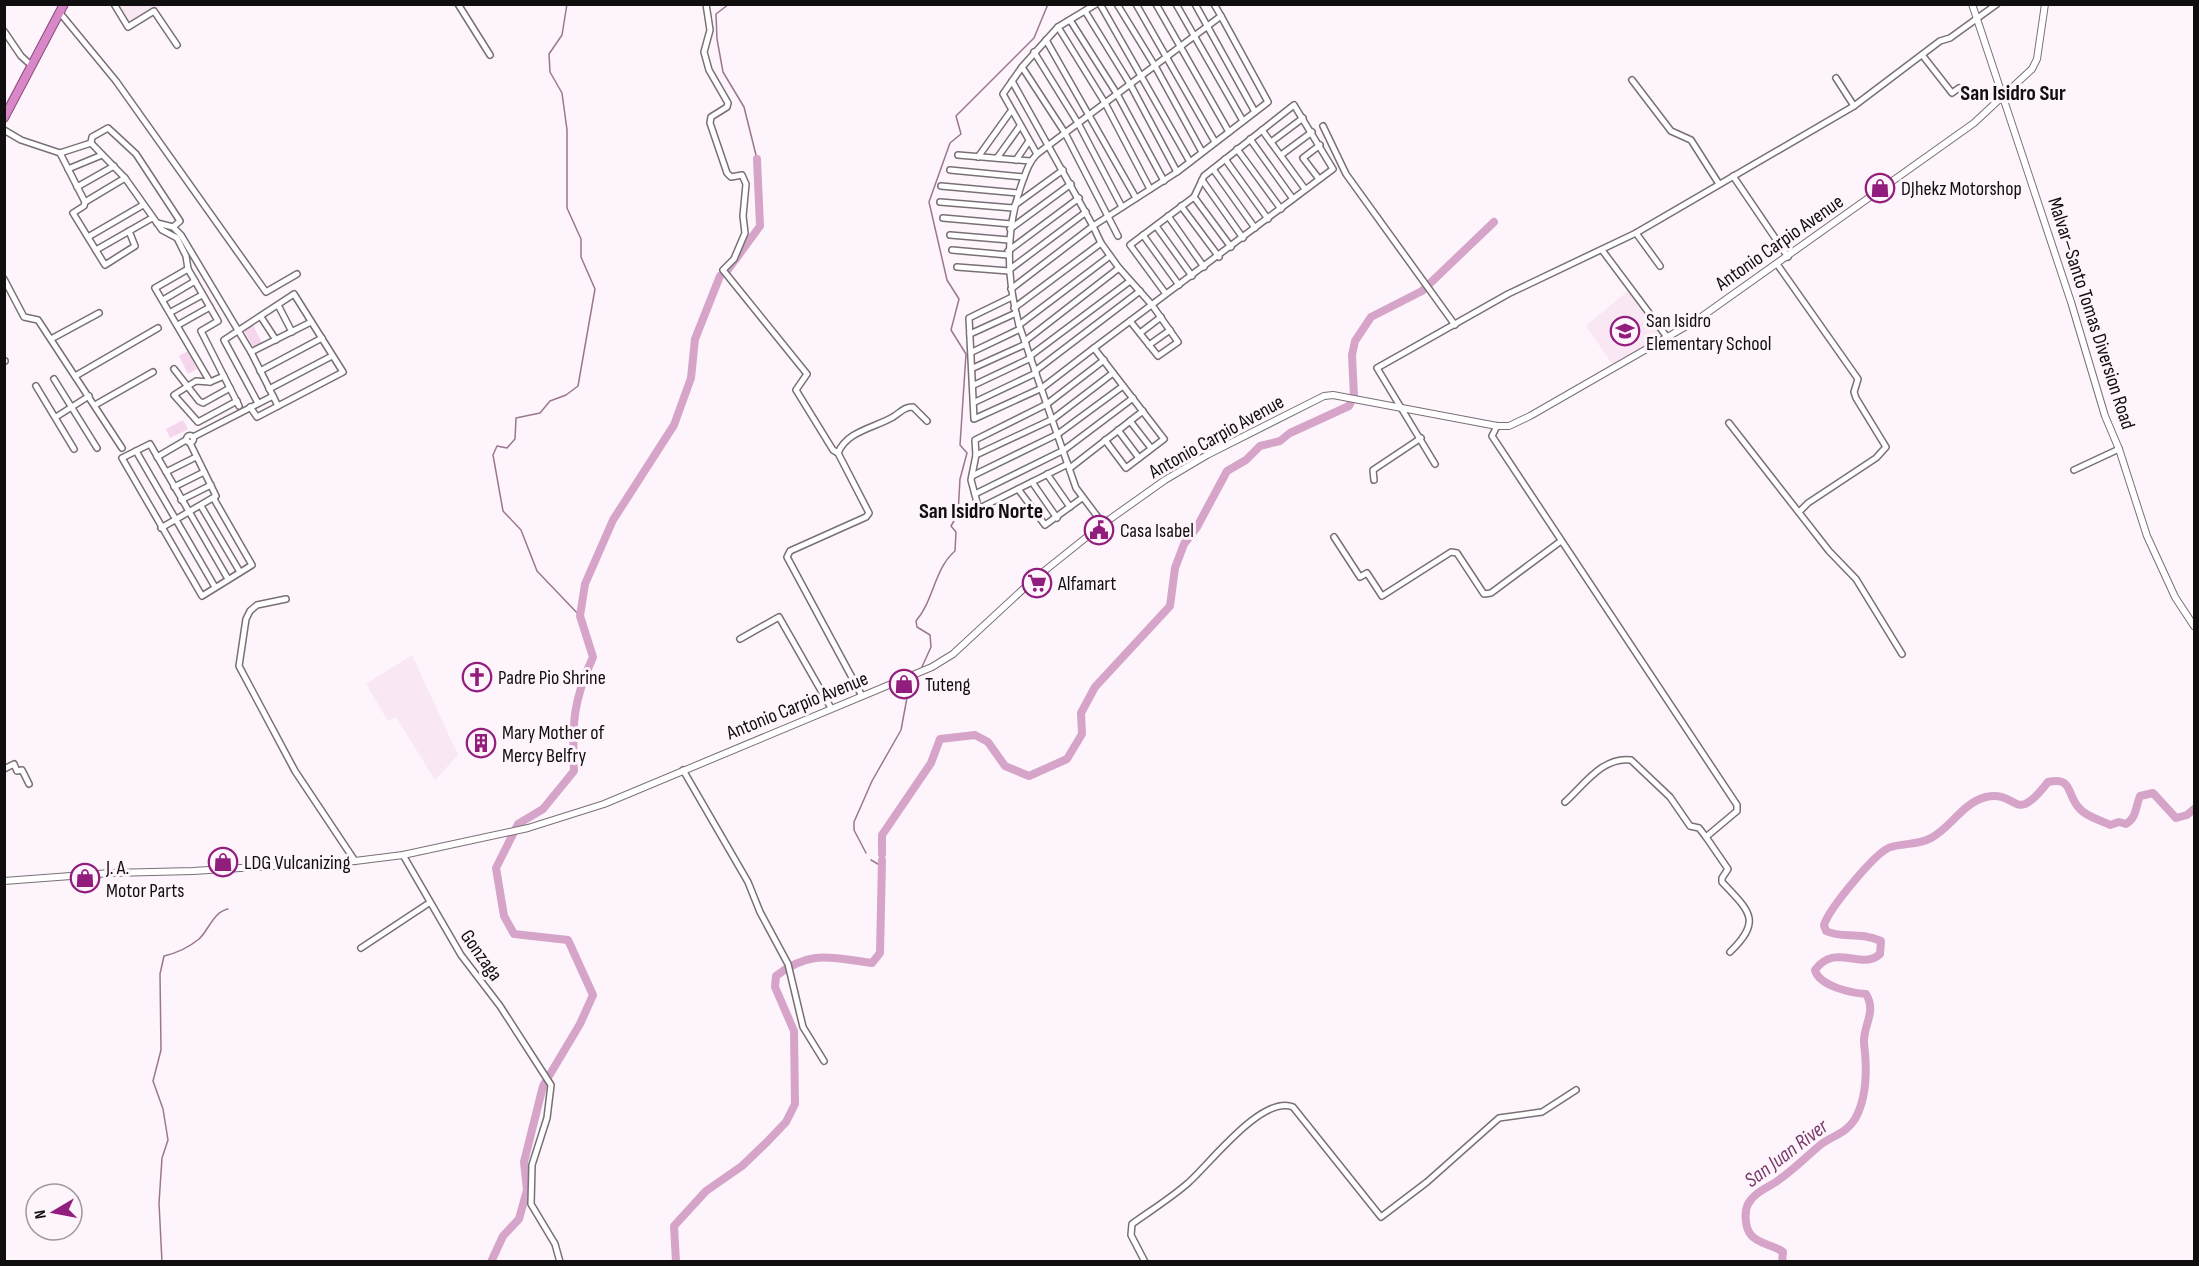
<svg xmlns="http://www.w3.org/2000/svg" width="2199" height="1266" font-family="'Sofia Sans Condensed',sans-serif">
<style>
.built{fill:#f9e8f4}
.green{fill:#f6d6ed}
.lines{fill:none;stroke-linecap:round;stroke-linejoin:round}
.stream{stroke:#9a7791;stroke-width:1.5}
.river{stroke:#d5a4c8;stroke-width:8}
.minor-casing{stroke:#787076;stroke-width:8}
.tertiary-casing{stroke:#787076;stroke-width:8}
.trunk-casing{stroke:#8c4a7d;stroke-width:10}
.minor{stroke:#fff;stroke-width:5}
.tertiary{stroke:#fff;stroke-width:6}
.trunk{stroke:#d888c6;stroke-width:8}
.labels{text-anchor:middle;stroke-width:6;stroke-linejoin:round;paint-order:stroke}
.poi-label{font-size:20px;fill:#110e10;stroke:#fef4fb;text-anchor:start}
.street-label{font-size:20px;fill:#110e10;stroke:#fef4fb}
.water-label{font-size:21px;font-style:italic;fill:#773b6a;stroke:#fef4fb}
.quarter-label{font-size:22px;font-weight:bold;fill:#110e10;stroke:#fef4fb}
</style>
<rect width="100%" height="100%" fill="#fef4fb"/>
<g class="built">
<polygon points="115,5 164,5 128,26"/>
<polygon points="1630,289 1664,336 1613,365 1586,326"/>
<polygon points="412,655 458,755 435,780 396,717 388,721 366,684"/>
</g>
<g class="green">
<polygon points="253,325 262,343 253,347 244,330"/>
<polygon points="188,351 197,369 188,374 179,356"/>
<polygon points="183,420 188,429 170,438 166,429"/>
</g>
<g class="lines">
<g class="stream">
<polyline points="567,4 562,35 549,54 550,72 562,93 567,130 567,208 581,239 581,257 595,289 578,386 566,395 550,401 540,413 516,418 515,439 507,448 497,446 493,455 503,511 521,530 537,571 580,616"/>
<polyline points="729,4 716,14 717,39 723,72 744,107 757,159"/>
<path d="M921 669 931 647 930 635 917 627 916 621C934 600 934 569 955 551L956 532 951 526 958 514 960 479 967 453 960 445 966 354 951 330 959 299 947 280 929 202 950 143 961 134 956 116 1034 38 1048 4"/>
<polyline points="866,853 854,830 854,822 872,781 901,730 909,687 917,676"/>
<polyline points="871,860 883,867"/>
<path d="M162 1262 159 1203 162 1158 168 1140 163 1109 153 1081 161 1050 160 974 164 956C177 953 188 948 199 939 209 930 213 912 228 909"/>
</g>
<g class="river">
<polyline points="727,271 760,226 757,159"/>
<polyline points="882,854 882,835 931,763 940,739 975,735 988,742 1005,766 1029,776 1067,759 1082,734 1081,713 1095,687 1170,606 1175,568 1184,544 1197,527 1227,471 1246,460 1260,446 1280,441 1290,433 1349,406 1354,396 1352,355 1355,341 1371,317 1422,291 1494,222"/>
<path d="M491 1262 503 1236 519 1219 527 1190 524 1162 543 1086 580 1024 593 995 568 940 514 934 504 916 496 868 518 824 543 809 574 771C572 723 573 701 593 657L580 616 585 584 613 520 674 425 691 378 695 339 720 276"/>
<path d="M676 1262 674 1226 706 1191 742 1166 767 1142 786 1122 795 1104 794 1031 775 987 776 976C811 949 832 958 872 963L880 953 882 860"/>
<path d="M1782 1262 1783 1252C1774 1245 1758 1244 1751 1235 1745 1228 1744 1212 1748 1204 1755 1191 1770 1187 1780 1179 1794 1169 1806 1157 1819 1146 1831 1136 1846 1134 1855 1119 1868 1096 1867 1067 1864 1043 1863 1025 1877 1012 1866 994 1851 993 1819 986 1815 970 1835 942 1862 971 1880 954L1881 941C1859 931 1842 939 1826 931L1824 925C1829 909 1876 851 1891 847 1904 843 1919 845 1931 838 1951 828 1962 803 1986 797 2019 790 2013 827 2048 782 2074 776 2066 796 2080 809 2087 817 2100 820 2110 825L2119 822 2126 824C2137 817 2135 808 2140 796L2153 793 2176 818 2187 815 2194 809"/>
</g>
<g class="minor-casing">
<g id="minor">
<polyline points="114,4 128,27 154,11 177,45"/>
<polyline points="458,4 490,55"/>
<polyline points="706,4 710,30 704,52 709,70 728,103 727,107 711,117 710,123 727,173 731,177 742,175 746,184 743,216 745,233 734,259 723,270 807,374 796,390 833,450 838,453 869,513 866,517 790,551 787,557 862,696"/>
<polyline points="1100,4 1190,162"/>
<polyline points="1117,4 1155,66 1202,152"/>
<polyline points="1136,4 1215,142"/>
<polyline points="1156,4 1229,132"/>
<polyline points="1176,4 1243,121"/>
<polyline points="1195,4 1255,112"/>
<polyline points="1214,4 1221,16"/>
<polyline points="1085,11 1130,84 1177,172"/>
<polyline points="60,13 116,81 266,292 297,274"/>
<polyline points="1070,20 1117,94 1164,181"/>
<polyline points="1058,27 1105,103 1150,189"/>
<polyline points="4,31 21,56 32,66"/>
<polyline points="1046,40 1136,198"/>
<polyline points="1034,52 1078,123 1122,207"/>
<polyline points="1923,56 1952,93 1959,88"/>
<polyline points="1022,67 1065,133 1118,236"/>
<polyline points="1836,78 1854,106"/>
<polyline points="1632,80 1671,131 1691,140 1719,184"/>
<polyline points="1323,126 1346,174 1455,325"/>
<polyline points="4,130 21,140 60,153 91,143 125,178 162,230 177,238 186,256 188,269 218,321 201,331 239,406"/>
<polyline points="1262,130 1305,189"/>
<polyline points="1250,139 1293,199"/>
<polyline points="1271,142 1303,118"/>
<polyline points="91,143 92,137 108,128 136,154 180,221 173,227"/>
<polyline points="1237,149 1281,209"/>
<polyline points="60,153 85,202"/>
<polyline points="1037,154 1003,94 1022,67 1058,27 1096,4"/>
<polyline points="958,155 1030,161"/>
<polyline points="1281,155 1312,132"/>
<polyline points="978,157 1011,111"/>
<polyline points="997,158 1020,126"/>
<polyline points="1225,159 1268,219"/>
<polyline points="1016,160 1029,141"/>
<polyline points="68,169 102,155"/>
<polyline points="1213,169 1255,228"/>
<polyline points="950,170 1024,177"/>
<polyline points="1733,176 1788,257"/>
<polyline points="125,178 85,202 84,206 73,213 105,265 135,246 129,231"/>
<polyline points="1319,179 1303,158 1320,145"/>
<polyline points="1202,180 1243,238"/>
<polyline points="941,186 1019,193"/>
<polyline points="77,187 114,166"/>
<polyline points="1194,197 1231,247"/>
<polyline points="940,202 1013,208"/>
<polyline points="1015,205 1063,170"/>
<polyline points="1181,206 1219,257"/>
<polyline points="1168,216 1204,267"/>
<polyline points="943,218 1011,224"/>
<polyline points="157,223 173,227 181,235 251,352 278,406"/>
<polyline points="1156,226 1192,276"/>
<polyline points="1010,229 1071,184"/>
<polyline points="1636,233 1660,266"/>
<polyline points="950,235 1009,240"/>
<polyline points="1143,235 1179,285"/>
<polyline points="88,237 143,205"/>
<polyline points="96,250 152,218"/>
<polyline points="952,250 1008,255"/>
<polyline points="1602,250 1667,337"/>
<polyline points="1008,251 1079,198"/>
<polyline points="1777,264 1858,379 1854,392 1856,398 1886,447 1876,458 1808,503 1799,512"/>
<polyline points="957,267 1009,271"/>
<polyline points="1119,268 1152,305 1178,342 1158,356 1130,321"/>
<polyline points="188,269 155,288 210,382"/>
<polyline points="1009,270 1086,212"/>
<polyline points="4,279 24,317 38,320 122,448"/>
<polyline points="1011,289 1093,226 1012,81"/>
<polyline points="1012,297 969,318 974,419 1042,388 1094,348 1164,439 1126,468 1105,440"/>
<polyline points="163,300 195,281"/>
<polyline points="278,305 292,332"/>
<path d="M1014 308 1101 243 1093 226 1177 172 1268 102 1221 16 1037 154C1029 162 1026 172 1022 183 1005 230 1006 277 1019 325L1076 488 1103 524"/>
<polyline points="171,312 202,295"/>
<polyline points="261,317 276,340"/>
<polyline points="178,325 210,307"/>
<polyline points="1019,325 1110,256"/>
<polyline points="1140,333 1161,317"/>
<polyline points="970,334 1016,313"/>
<polyline points="51,339 99,313"/>
<polyline points="1025,341 1119,268 1101,243"/>
<polyline points="1149,345 1170,330"/>
<polyline points="1094,348 1333,169 1294,105 1204,176 1194,197 1130,245 1166,294"/>
<polyline points="251,352 311,322"/>
<polyline points="972,352 1020,329"/>
<polyline points="1030,356 1130,281"/>
<polyline points="4,361 5,361"/>
<polyline points="973,368 1026,344"/>
<polyline points="174,369 199,401 203,403 230,388"/>
<polyline points="260,371 322,338"/>
<polyline points="1035,371 1140,291"/>
<polyline points="77,375 158,328"/>
<polyline points="224,376 210,382 196,381 174,395 198,422 237,401"/>
<polyline points="54,379 97,448"/>
<polyline points="974,385 1031,358"/>
<polyline points="36,386 74,449"/>
<polyline points="269,389 332,356"/>
<polyline points="975,402 1036,373"/>
<polyline points="95,405 153,372"/>
<polyline points="250,407 257,417 343,372 294,294 224,340 258,403"/>
<polyline points="56,417 89,396"/>
<polyline points="1130,421 1151,448"/>
<polyline points="1729,423 1829,551 1856,579 1902,654"/>
<path d="M1497 426 1492 436 1737 805V811L1706 837 1728 869 1722 878V882C1749 911 1763 920 1730 952"/>
<polyline points="1118,430 1139,458"/>
<circle cx="190" cy="439" r="3.5"/>
<polyline points="193,437 273,396"/>
<polyline points="136,451 215,587"/>
<path d="M838 453C847 431 874 428 893 417 901 412 904 407 913 407L927 421"/>
<polyline points="976,455 1053,419 1113,373"/>
<polyline points="157,457 186,440"/>
<polyline points="1068,464 982,507 978,506 971,480 976,455 975,440 1047,404 1104,360"/>
<polyline points="1435,464 1377,368 1508,294 1636,233 1854,106 1940,41 1950,38 1997,4"/>
<polyline points="1070,468 1143,411"/>
<polyline points="2074,470 2119,449"/>
<polyline points="166,472 196,457"/>
<polyline points="1047,474 1070,507"/>
<polyline points="972,476 1058,434 1123,386"/>
<polyline points="1374,480 1373,470 1421,438"/>
<polyline points="1032,482 1057,518"/>
<polyline points="174,487 204,472"/>
<polyline points="1018,489 1045,525 1082,498"/>
<polyline points="975,494 1064,450 1133,398"/>
<polyline points="214,499 252,565 202,596 122,458 150,444 228,579"/>
<polyline points="181,500 211,485"/>
<polyline points="201,506 240,572"/>
<polyline points="161,528 216,496 190,443"/>
<polyline points="1334,537 1360,577 1367,573 1382,596 1451,552 1457,553 1484,594 1491,593 1561,541"/>
<polyline points="286,599 257,605 250,611 246,619 239,666 295,771 355,861"/>
<polyline points="740,639 779,617 831,708"/>
<polyline points="4,769 14,764 17,771 22,770 29,784"/>
<polyline points="683,770 748,882 760,912 788,964 803,1027 824,1061"/>
<path d="M1565 802C1584 785 1603 756 1631 760L1670 797 1690 826 1699 828 1706 837"/>
<polyline points="403,855 461,955 500,1006 551,1085 547,1118 532,1165 531,1204 555,1244 560,1262"/>
<polyline points="361,948 429,903"/>
<path d="M1145 1262 1131 1235 1132 1224C1150 1211 1171 1198 1188 1183 1208 1166 1262 1094 1293 1107L1381 1217 1427 1182 1499 1118 1542 1112 1576 1090"/>
</g>
</g>
<g class="tertiary-casing">
<g id="tertiary">
<polyline points="1972,4 2071,302 2105,416 2119,449 2147,536 2175,597 2194,626"/>
<polyline points="4,881 111,873 193,871 355,861 403,855 528,828 604,804 932,667 953,654 1033,580 1103,524 1165,480 1207,455 1324,396 1333,395 1497,426 1509,426 1530,416 1697,320 1974,123 2032,69 2037,59 2045,4"/>
</g>
</g>
<g class="trunk-casing">
<polyline id="trunk" points="4,118 64,4"/>
</g>
<use href="#minor" class="minor"/>
<use href="#tertiary" class="tertiary"/>
<use href="#trunk" class="trunk"/>
</g>
<defs>
<g id="shop-ring" transform="scale(1.5)"><circle r="9.5" fill="#fef4fb" stroke="#911e7d" stroke-width="1.5"/><path d="M-5-2.5h2.3a2.7 3.5 0 0 1 5.4 0H5L5.5 6h-11ZM-1.5-2.5h3a1.5 2.3 0 0 0-3 0Z" fill="#911e7d"/></g>
<g id="school-ring" transform="scale(1.5)"><circle r="9.5" fill="#fef4fb" stroke="#911e7d" stroke-width="1.5"/><path d="M0-5L7-2L0 1L-7-2ZM-4 1L0 2.5L4 1V4Q0 6-4 4Z" fill="#911e7d"/></g>
<g id="civic-ring" transform="scale(1.5)"><circle r="9.5" fill="#fef4fb" stroke="#911e7d" stroke-width="1.5"/><path d="M-.6-6.5H3V-4.5H.6V-3L4-1V1h2V6H-6V1h2V-1L-.6-3ZM-1.2 2.5V6h2.4V2.5Z" fill="#911e7d"/></g>
<g id="supermarket-ring" transform="scale(1.5)"><circle r="9.5" fill="#fef4fb" stroke="#911e7d" stroke-width="1.5"/><path d="M-6-5.5h2.5l.6 2H6L4.5 2H-2.5L-4.4-4H-6ZM-1.5 3.2a1.3 1.3 0 1 0 .1 0ZM3 3.2a1.3 1.3 0 1 0 .1 0Z" fill="#911e7d"/></g>
<g id="church-ring" transform="scale(1.5)"><circle r="9.5" fill="#fef4fb" stroke="#911e7d" stroke-width="1.5"/><path d="M-1.2-6h2.4v3.5h3.3v2.4h-3.3V6h-2.4V-.1h-3.3v-2.4h3.3Z" fill="#911e7d"/></g>
<g id="building-ring" transform="scale(1.5)"><circle r="9.5" fill="#fef4fb" stroke="#911e7d" stroke-width="1.5"/><path d="M-4-6H4V6H1V3H-1V6H-4ZM-2.5-4.3h1.7v1.8h-1.7ZM.8-4.3h1.7v1.8H.8ZM-2.5-1h1.7V.8h-1.7ZM.8-1h1.7V.8H.8Z" fill="#911e7d"/></g>
</defs>
<g fill-rule="evenodd">
<use href="#shop-ring" x="1880" y="188"/>
<use href="#school-ring" x="1625" y="331"/>
<use href="#civic-ring" x="1099" y="530"/>
<use href="#supermarket-ring" x="1037" y="583"/>
<use href="#church-ring" x="477" y="677"/>
<use href="#shop-ring" x="904" y="684"/>
<use href="#building-ring" x="481" y="743"/>
<use href="#shop-ring" x="223" y="862"/>
<use href="#shop-ring" x="85" y="878"/>
</g>
<g class="labels">
<g class="poi-label">
<text x="1901" y="195">DJhekz Motorshop</text>
<text x="1646" y="327">San Isidro<tspan x="1646" dy="23">Elementary School</tspan></text>
<text x="1120" y="537">Casa Isabel</text>
<text x="1058" y="590">Alfamart</text>
<text x="498" y="684">Padre Pio Shrine</text>
<text x="925" y="691">Tuteng</text>
<text x="502" y="739">Mary Mother of<tspan x="502" dy="23">Mercy Belfry</tspan></text>
<text x="244" y="869">LDG Vulcanizing</text>
<text x="106" y="874">J. A.<tspan x="106" dy="23">Motor Parts</tspan></text>
</g>
<g class="street-label">
<text transform="translate(1779 242) rotate(-35)" y="7">Antonio Carpio Avenue</text>
<text transform="translate(2092 313) rotate(72)" y="7">Malvar–Santo Tomas Diversion Road</text>
<text transform="translate(1216 436) rotate(-29)" y="7">Antonio Carpio Avenue</text>
<text transform="translate(797 705) rotate(-22)" y="7">Antonio Carpio Avenue</text>
<text transform="translate(482 955) rotate(55)" y="7">Gonzaga</text>
</g>
<g class="water-label">
<text transform="translate(1786 1153) rotate(-37)" y="7">San Juan River</text>
</g>
<g class="quarter-label">
<text x="2013" y="100">San Isidro Sur</text>
<text x="981" y="518">San Isidro Norte</text>
</g>
</g>
<rect width="2199" height="1266" fill="none" stroke="#110e10" stroke-width="12"/>
<g transform="translate(54 1212) rotate(260)"><circle r="28" fill="#fef4fb" stroke="#9f989d" stroke-width="1.5"/>
<path d="M0-4.5L10 22L0 15L-10 22Z" fill="#911e7d"/>
<text y="-9" font-size="16" font-weight="bold" text-anchor="middle" fill="#110e10">N</text>
</g>
</svg>
